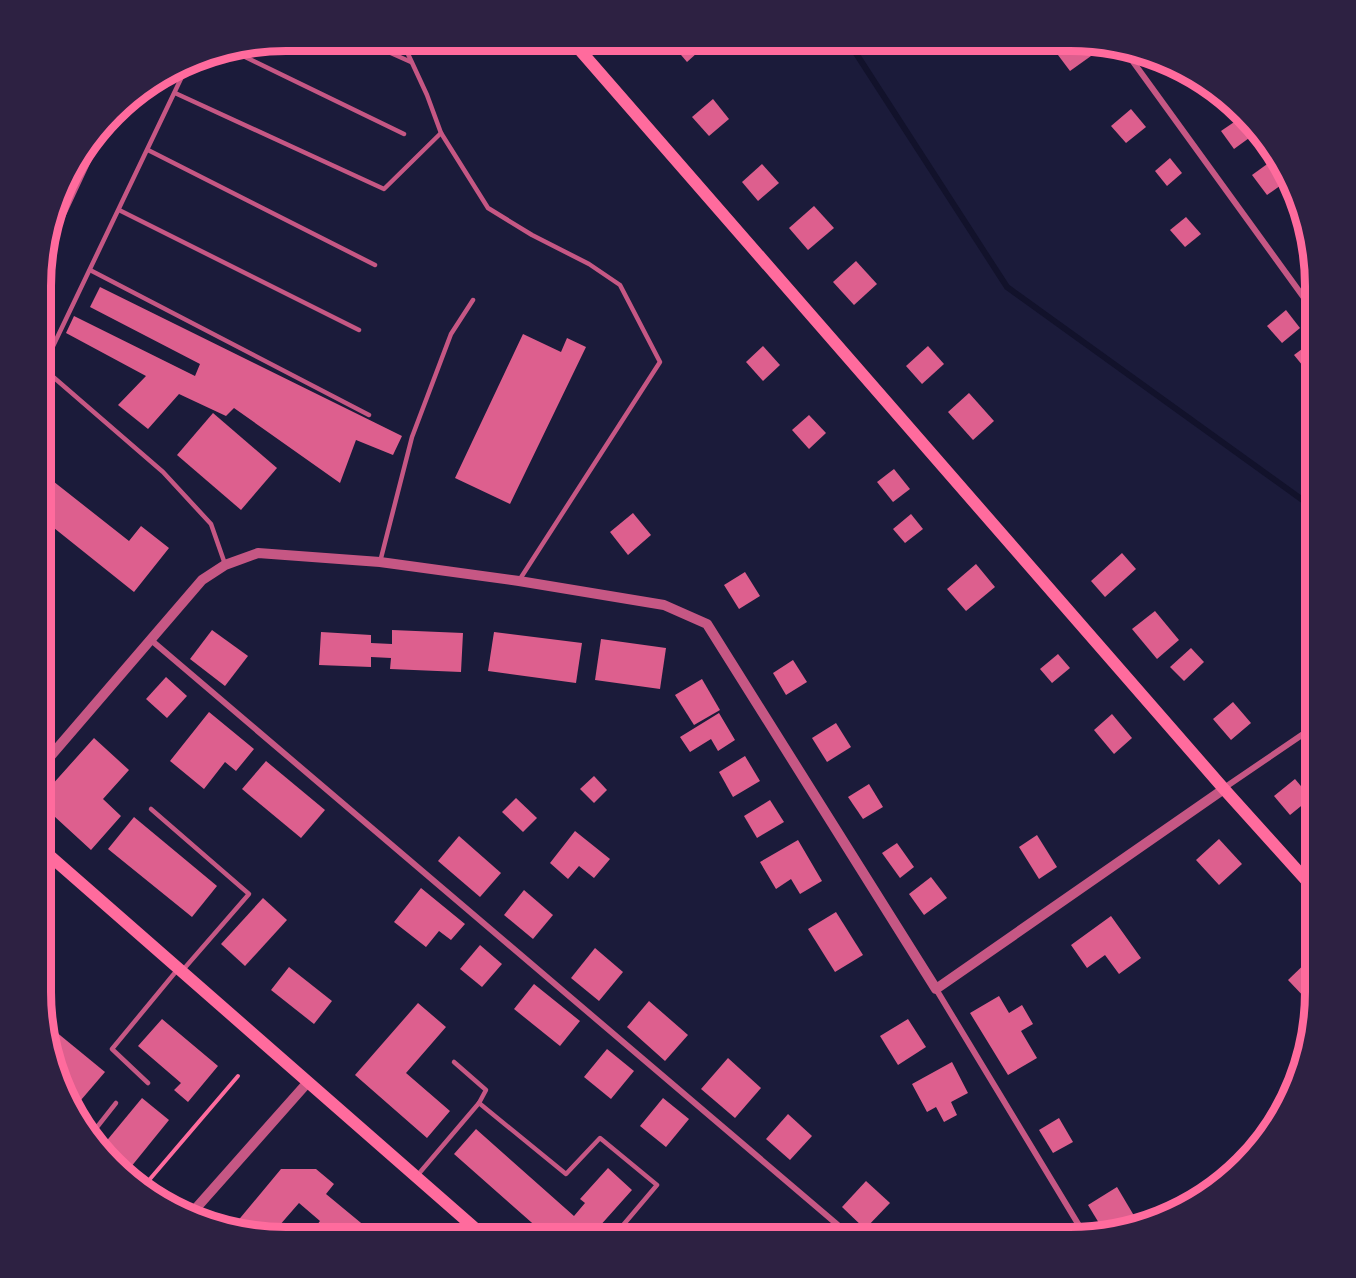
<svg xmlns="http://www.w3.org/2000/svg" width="1356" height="1278" font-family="'Exo 2',sans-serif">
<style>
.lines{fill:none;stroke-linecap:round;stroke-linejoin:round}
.stream{stroke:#12122b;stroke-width:6}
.building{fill:#dd5f8e}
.path{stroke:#ff6b9d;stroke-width:4}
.service{stroke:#c65784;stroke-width:4.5}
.minor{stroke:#c65784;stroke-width:6}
.tertiary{stroke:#c65784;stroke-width:10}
.secondary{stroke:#ff6b9d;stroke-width:12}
.rim{fill:none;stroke:#ff6b9d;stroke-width:8}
</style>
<rect width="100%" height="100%" fill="#1b1b3a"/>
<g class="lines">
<polyline class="stream" points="848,41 1007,287 1315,509"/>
</g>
<g class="building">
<polygon points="672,41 705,41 707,44 687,62 670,42"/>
<polygon points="1067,41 1079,41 1091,56 1070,71 1055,51"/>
<polygon points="713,99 729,119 709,136 692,117"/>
<polygon points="1131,109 1146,127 1126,143 1111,126"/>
<polygon points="1243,116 1256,133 1234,149 1221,131"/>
<polygon points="1170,158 1182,173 1167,186 1155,171"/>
<polygon points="1270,162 1284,183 1267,195 1252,175"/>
<polygon points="762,164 779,183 758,201 742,182"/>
<polygon points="814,206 834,228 808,250 789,228"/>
<polygon points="1186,217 1201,234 1185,247 1170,230"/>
<polygon points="856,261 877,284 854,305 833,282"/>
<polygon points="100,287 402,436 393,455 356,440 340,483 234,408 226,416 179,394 148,429 118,405 146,376 66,333 74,316 195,376 200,364 90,307"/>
<polygon points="1286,310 1300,328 1282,343 1267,326"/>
<polygon points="523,334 561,352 567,338 586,347 510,504 455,478"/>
<polygon points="1310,343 1315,350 1315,365 1307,371 1294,355"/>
<polygon points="763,346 780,365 763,381 746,362"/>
<polygon points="928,346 944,364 922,384 906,366"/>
<polygon points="969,393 994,421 973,440 948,412"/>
<polygon points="213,413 277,468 241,510 177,455"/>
<polygon points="809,415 826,433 809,449 792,430"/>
<polygon points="894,469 910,489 893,502 877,482"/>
<polygon points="44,474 129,541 141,526 169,548 134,592 44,520"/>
<polygon points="633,513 651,535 628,555 610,532"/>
<polygon points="911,514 923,529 905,543 893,529"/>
<polygon points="1122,553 1136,569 1105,597 1091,581"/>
<polygon points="976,564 995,587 966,611 947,589"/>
<polygon points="745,572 760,596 739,609 724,585"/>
<polygon points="1155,611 1179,640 1157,659 1132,629"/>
<polygon points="212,630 248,656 225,686 190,659"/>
<polygon points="392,630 463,633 461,672 390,669 391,658 371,657 371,667 319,665 321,632 371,635 371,643 392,644"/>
<polygon points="494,632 582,643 576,683 488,671"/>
<polygon points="601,639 666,648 660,689 595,680"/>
<polygon points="1315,646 1315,660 1308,651"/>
<polygon points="1191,648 1204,662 1184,681 1170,667"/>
<polygon points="1058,654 1070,668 1052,683 1040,669"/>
<polygon points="793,660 807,682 786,695 773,673"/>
<polygon points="166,677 187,696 167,718 146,699"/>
<polygon points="702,679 720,710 694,725 675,695"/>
<polygon points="1233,702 1251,723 1231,740 1213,719"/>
<polygon points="209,712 254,749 236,771 225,762 204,789 170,761"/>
<polygon points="719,713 735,740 718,751 711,739 690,752 680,737"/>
<polygon points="1112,714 1132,738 1114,754 1094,730"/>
<polygon points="836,723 851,747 827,762 812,738"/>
<polygon points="94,738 129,770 103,799 121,816 91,850 42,805 42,796"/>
<polygon points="745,756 760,781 733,797 719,772"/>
<polygon points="266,761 325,810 301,838 242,789"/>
<polygon points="594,776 607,790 594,803 580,789"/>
<polygon points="1295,779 1311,798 1290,815 1274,796"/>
<polygon points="869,784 883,807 863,819 848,797"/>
<polygon points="516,798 537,818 523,832 502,812"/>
<polygon points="770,800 784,822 757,838 744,816"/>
<polygon points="134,817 217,886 192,917 108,849"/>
<polygon points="575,831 610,859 594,878 579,866 568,879 550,863"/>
<polygon points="1037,835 1057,867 1039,879 1019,847"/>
<polygon points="459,836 501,873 480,897 438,861"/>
<polygon points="1219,839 1242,864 1219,885 1196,860"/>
<polygon points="798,840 822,881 800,894 791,879 776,889 760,862"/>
<polygon points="897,843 914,867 900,878 882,853"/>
<polygon points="931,877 947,898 924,915 909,894"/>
<polygon points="421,888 465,924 451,940 439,931 426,947 394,922"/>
<polygon points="524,890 553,915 533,939 504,915"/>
<polygon points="263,898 287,920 245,966 221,944"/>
<polygon points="836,912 863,955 835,972 808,929"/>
<polygon points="1111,916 1141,958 1119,974 1105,955 1087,968 1071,945"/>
<polygon points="480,945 502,964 482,987 460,969"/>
<polygon points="595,948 623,972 599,1001 571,978"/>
<polygon points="1315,954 1315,992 1307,1000 1288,980"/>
<polygon points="289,967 332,1001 314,1024 271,990"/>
<polygon points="534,984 580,1021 560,1046 514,1009"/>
<polygon points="999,996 1009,1013 1022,1005 1033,1024 1021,1031 1037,1058 1008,1075 970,1013"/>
<polygon points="649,1001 688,1035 665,1061 627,1027"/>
<polygon points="418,1003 446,1027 406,1073 450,1111 427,1138 355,1075"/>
<polygon points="162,1019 218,1066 188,1102 174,1090 181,1083 138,1046"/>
<polygon points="908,1019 926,1047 898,1065 880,1036"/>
<polygon points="44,1022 105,1072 81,1100 58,1082"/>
<polygon points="607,1049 634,1071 611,1099 584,1077"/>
<polygon points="728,1058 761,1088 735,1118 701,1089"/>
<polygon points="952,1062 968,1093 951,1102 957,1115 944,1122 936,1107 927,1112 912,1084"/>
<polygon points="142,1098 169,1120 126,1173 99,1150"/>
<polygon points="663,1098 689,1119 666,1147 640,1126"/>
<polygon points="788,1114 812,1136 790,1160 766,1139"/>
<polygon points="1059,1118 1073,1142 1053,1153 1039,1130"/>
<polygon points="476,1129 574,1216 585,1203 580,1199 608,1168 632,1190 590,1237 548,1237 454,1154"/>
<polygon points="281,1169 316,1169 334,1184 326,1194 378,1237 322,1237 313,1230 320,1221 299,1203 272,1234 241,1227 236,1223"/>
<polygon points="866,1181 890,1203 865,1229 842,1207"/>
<polygon points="1117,1187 1136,1219 1119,1229 1105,1233 1088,1205"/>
<polygon points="915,1229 924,1237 908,1237"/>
</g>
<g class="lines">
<polyline class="path" points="144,1186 238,1076"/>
<g class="service">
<polyline points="364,41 411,62"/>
<polyline points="402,41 427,95 441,133 488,208 532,235 589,264 620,285 660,362 520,579"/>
<polyline points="231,50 404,134"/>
<polyline points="175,93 384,189 441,133"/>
<polyline points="148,150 375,265"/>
<polyline points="119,210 359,330"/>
<polyline points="45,255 107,122"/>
<polyline points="90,270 369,415"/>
<polyline points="44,365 188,64"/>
<polyline points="44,369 163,472 211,524 225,564"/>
<polyline points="380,562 412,437 451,334 473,300"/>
<polyline points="151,809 249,894 182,971"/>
<polyline points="148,1083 112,1049 178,969"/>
<polyline points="479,1103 566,1174 600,1138 657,1185 613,1237"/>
<polyline points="90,1136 116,1103"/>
<polyline points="416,1177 479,1103 486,1090 454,1062"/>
</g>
<g class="minor">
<polyline points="1126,52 1315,313"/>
<polyline points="151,640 852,1237"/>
<polyline points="1224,788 1315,726"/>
<polyline points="936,989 1086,1237"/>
</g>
<g class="tertiary">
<polyline points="42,766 202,580 225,565 258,553 380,562 519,581 664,605 707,624 936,989 1224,789"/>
<polyline points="190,1215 308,1082"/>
</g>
<g class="secondary">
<polyline points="572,41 1224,789 1315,890"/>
<polyline points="42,849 485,1237"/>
</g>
</g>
<path d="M0 0H1356V1278H0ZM286 51H1070A235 235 0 0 1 1305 286V992A235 235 0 0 1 1070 1227H286A235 235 0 0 1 51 992V286A235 235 0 0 1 286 51Z" fill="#2d2142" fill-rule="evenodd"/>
<path class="rim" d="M286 51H1070A235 235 0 0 1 1305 286V992A235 235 0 0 1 1070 1227H286A235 235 0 0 1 51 992V286A235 235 0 0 1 286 51Z"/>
</svg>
